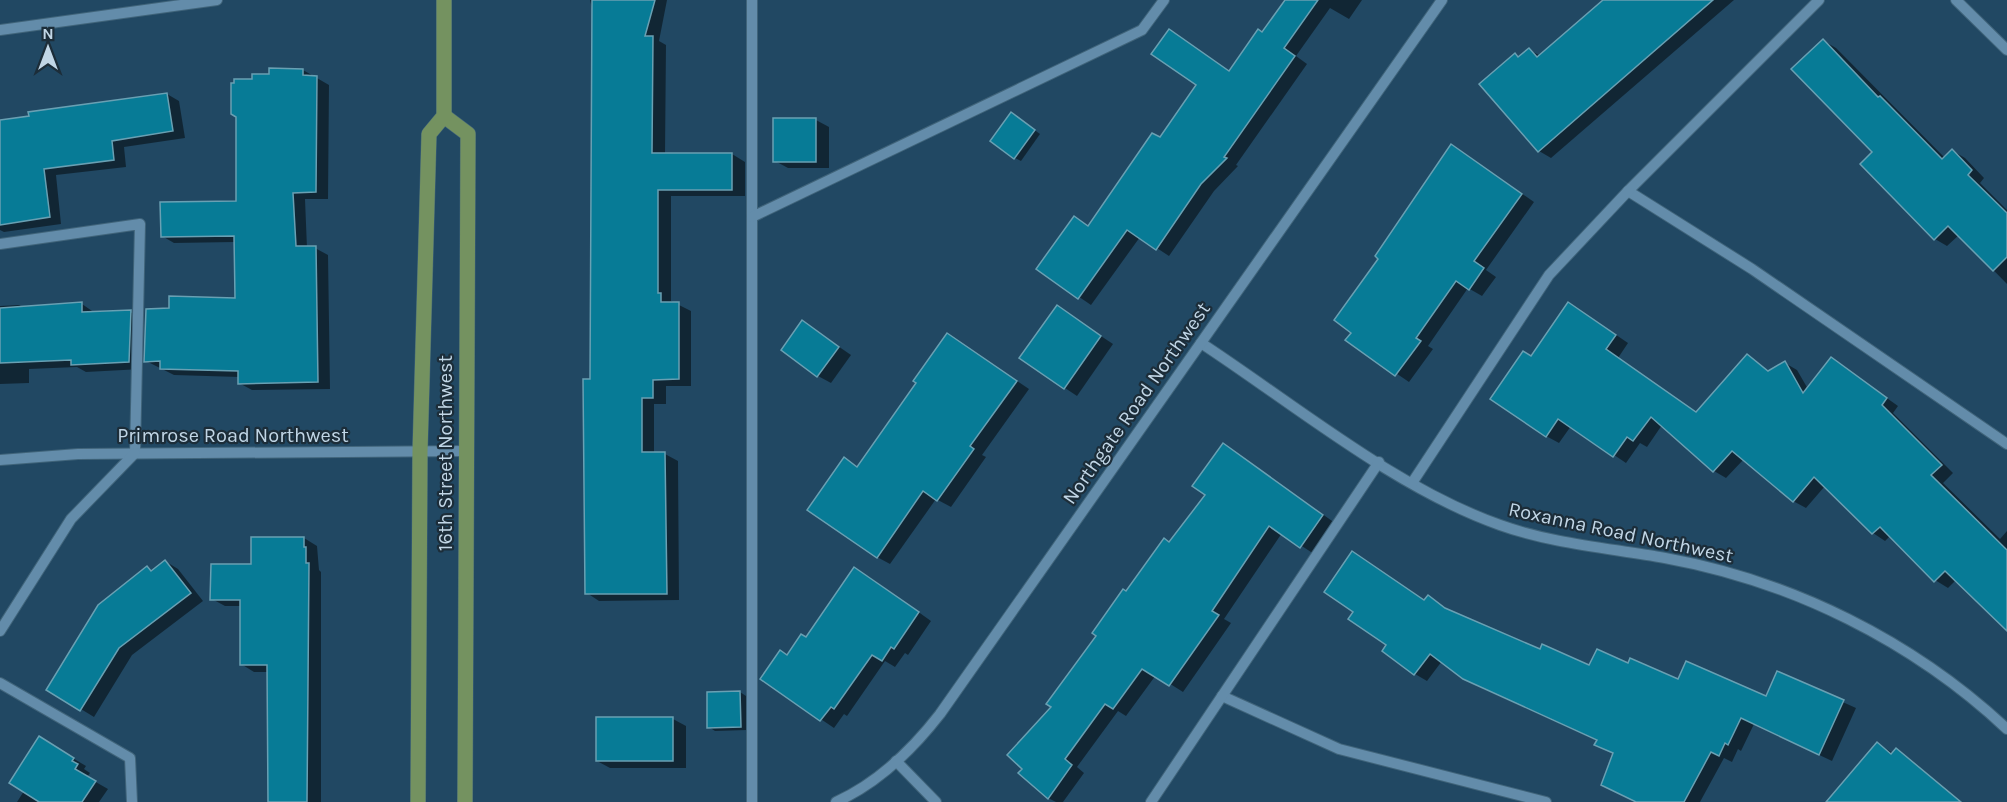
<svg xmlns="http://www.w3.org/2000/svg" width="2007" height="802" font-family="Karla,sans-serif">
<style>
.shadow{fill:#0007}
.building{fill:#077b96;stroke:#69a0b3;stroke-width:1.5}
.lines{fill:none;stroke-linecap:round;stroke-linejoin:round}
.minor-casing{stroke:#40647a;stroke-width:12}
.major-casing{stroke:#40647a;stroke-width:16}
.minor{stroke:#638caa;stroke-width:10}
.major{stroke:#749260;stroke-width:15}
.labels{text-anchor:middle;stroke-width:4.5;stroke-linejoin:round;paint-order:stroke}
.street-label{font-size:20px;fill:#c1d6e6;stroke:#1c2d39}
</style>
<rect width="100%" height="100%" fill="#214863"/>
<g class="shadow">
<polygon points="590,0 667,0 659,41 666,45 665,154 732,154 745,162 745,196 671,196 671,301 691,311 691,386 666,386 666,404 654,404 654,454 665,454 678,461 679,600 599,601 587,593 592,380 593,13"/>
<polygon points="1286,0 1362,0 1349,19 1330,8 1296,56 1307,64 1236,165 1238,166 1214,191 1169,256 1140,237 1091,305 1038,269 1089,227 1161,139 1198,85 1169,31 1230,72 1263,33"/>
<polygon points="1606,0 1734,0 1551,158 1539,151 1515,55 1519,58 1529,50 1541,56"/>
<polygon points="1824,41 1836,48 1945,158 1953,151 1965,158 1984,178 1980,183 2007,210 2007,284 1959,235 1947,246 1935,239 1874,152"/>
<polygon points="303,70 329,85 328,199 305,199 307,248 315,248 328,255 330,389 252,390 239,383 239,377 174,375 146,361 236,300 235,242 174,243 162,236 237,202 253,80"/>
<polygon points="167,94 179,101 185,138 124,147 126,167 56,175 61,224 4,232 0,230 0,121"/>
<polygon points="1018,118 1040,134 1021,161 1015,158"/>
<polygon points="816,120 829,127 829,168 788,168 775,161"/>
<polygon points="1464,153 1534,202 1486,270 1496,277 1482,296 1468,288 1428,346 1433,349 1409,382 1347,340 1353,332 1381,259"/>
<polygon points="82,304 95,313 130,312 143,319 142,369 86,372 77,367 29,369 29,383 0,384 0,306 19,305 25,308"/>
<polygon points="1057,307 1113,344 1077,396 1065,388"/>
<polygon points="1581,311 1628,343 1618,358 1697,413 1747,356 1770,372 1785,363 1797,370 1808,389 1832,359 1898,406 1893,413 1953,473 1943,483 2000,539 2007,531 2007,627 1956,580 1948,588 1935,580 1891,535 1885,541 1873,533 1825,486 1806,508 1793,501 1744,459 1726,478 1714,471 1662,425 1647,447 1640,443 1626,463 1571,426 1559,443 1546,436 1532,358"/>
<polygon points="803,322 851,355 831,383 818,376"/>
<polygon points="948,335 1029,389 982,455 986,457 951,507 936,499 890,564 877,557 844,459 858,468 919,383"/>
<polygon points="1236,453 1335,523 1314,554 1282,533 1224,619 1231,623 1183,692 1156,675 1126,716 1118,711 1077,767 1084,773 1063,802 1056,802 1048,798 1024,768 1053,707 1127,593 1171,543"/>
<polygon points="304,538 317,546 319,570 321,572 321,802 269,802 269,672 254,672 241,664 241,606 225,606 212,599 252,566"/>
<polygon points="165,561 178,569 203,601 132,655 94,717 48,689 147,568 153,571"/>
<polygon points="868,576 931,621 908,655 905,653 895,667 885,661 847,716 844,714 834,728 762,679 806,639"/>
<polygon points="1428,597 1452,613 1540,650 1590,667 1628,665 1679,681 1766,698 1778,673 1856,708 1832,761 1754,724 1741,751 1738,749 1732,762 1724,758 1700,802 1658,802 1614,754 1596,744 1598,741 1477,686 1442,661 1427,681 1415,674 1425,601"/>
<polygon points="740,692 746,696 747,730 715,731 709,727"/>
<polygon points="673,719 686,726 686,768 610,768 597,761"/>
<polygon points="39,738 86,766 84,769 90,773 87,777 108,789 99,802 17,802 24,791"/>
<polygon points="1878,744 1893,753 1896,750 1909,758 1962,802 1839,802"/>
</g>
<g class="building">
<polygon points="592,0 655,0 645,36 653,36 652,153 732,153 732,190 658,190 658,293 661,293 661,302 679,302 679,379 653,380 653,398 642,398 642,452 665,452 667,594 585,594 583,379 590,379"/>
<polygon points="1285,0 1318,0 1284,48 1295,56 1224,157 1227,158 1201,184 1156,250 1127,230 1078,299 1036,269 1074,216 1088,226 1152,133 1160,137 1196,85 1151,54 1169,29 1229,71 1258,29 1262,32"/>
<polygon points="1603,0 1713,0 1538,152 1479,84 1515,53 1518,57 1529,48 1537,57"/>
<polygon points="1823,39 1878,97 1880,96 1888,104 1942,159 1952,149 1972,170 1968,175 2007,213 2007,257 1993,271 1948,226 1934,240 1860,164 1872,152 1791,69"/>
<polygon points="269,68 303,69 303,75 317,76 316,192 293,193 296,246 316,246 318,382 238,384 238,371 160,369 160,361 144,362 146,309 169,308 169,296 235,298 234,236 161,237 160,202 236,201 236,117 231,114 231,83 234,83 234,79 252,79 252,74 269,74"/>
<polygon points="167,93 173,131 112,141 114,160 44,169 50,217 0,225 0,120 29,116 28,112"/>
<polygon points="1011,112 1035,130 1014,159 990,141"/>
<rect x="773" y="118" width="43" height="44"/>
<polygon points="1451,144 1522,194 1474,261 1484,268 1469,290 1456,281 1416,338 1421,341 1395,376 1345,340 1351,333 1334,320 1378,259 1375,256"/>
<polygon points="82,302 82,312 131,310 129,362 71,365 71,360 0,363 0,308"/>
<polygon points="1568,302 1616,335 1606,349 1696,412 1747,354 1768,371 1785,361 1803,393 1831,357 1887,398 1882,405 1942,465 1931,475 2007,550 2007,631 1945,571 1934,582 1880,527 1872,534 1814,477 1793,502 1732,451 1713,472 1651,417 1633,441 1627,437 1613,457 1558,419 1546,437 1490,399 1523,351 1531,356"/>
<polygon points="1057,305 1101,336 1064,389 1019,358"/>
<polygon points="802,320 839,347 817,377 781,350"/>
<polygon points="947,333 1017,381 970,446 974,449 937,501 923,491 877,558 807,510 844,457 857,467 916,383 913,381"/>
<polygon points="1223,443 1323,515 1300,548 1269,526 1212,611 1219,615 1169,686 1142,669 1113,709 1105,704 1065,759 1072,765 1048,799 1018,773 1022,769 1007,755 1051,707 1046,704 1096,636 1092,633 1123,589 1126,591 1164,538 1169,542 1205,495 1192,486"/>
<polygon points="251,537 304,537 304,547 306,547 306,563 309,563 307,802 268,802 267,665 240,665 240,600 210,600 211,564 251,564"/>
<polygon points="1352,551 1424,600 1428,595 1445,608 1540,649 1542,644 1589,665 1597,649 1628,663 1630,658 1678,679 1686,661 1766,696 1777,671 1844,700 1819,755 1741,718 1728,745 1725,743 1719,756 1711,752 1684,802 1636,802 1601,785 1613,753 1594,745 1597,740 1463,679 1430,654 1414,675 1382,651 1386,645 1348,619 1353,612 1324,592"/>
<polygon points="165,560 191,593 119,648 80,711 46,690 98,605 147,566 151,571"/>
<polygon points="854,567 919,612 894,649 891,647 882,661 872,655 834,709 831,707 820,721 760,679 780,650 787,655 801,634 806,637"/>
<polygon points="740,691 741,727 707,728 707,692"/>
<rect x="596" y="717" width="77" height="44"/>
<polygon points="39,736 74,758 72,761 78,764 75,769 96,781 82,802 39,802 9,783"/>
<polygon points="1877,742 1891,754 1896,748 1961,802 1826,802"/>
</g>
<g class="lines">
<g class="minor-casing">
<g id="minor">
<polyline points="752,0 752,802"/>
<polyline points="1956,0 2007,50"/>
<polyline points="0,30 217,0"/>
<polyline points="1628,191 1752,269 2007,444"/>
<polyline points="752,217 1142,30 1164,0"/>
<polyline points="0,244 140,224 135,453"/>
<path d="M1201 343C1294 404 1395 488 1500 525 1553 544 1609 548 1665 558 1792 581 1913 641 2007 729"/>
<polyline points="0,460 78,454 466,451"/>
<polyline points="1412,483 1549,275 1628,191 1819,0"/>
<polyline points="0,631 71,519 135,453"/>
<polyline points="0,683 130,758 132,802"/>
<polyline points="1222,696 1339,749 1546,802"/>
<polyline points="896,761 936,802"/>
<path d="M836 802C878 783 912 750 940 714L1442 0"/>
<polyline points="1151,802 1379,462"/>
</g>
</g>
<g class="major-casing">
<g id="major">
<polyline points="444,116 468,134 465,802"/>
<polyline points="418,802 420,452 429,134 444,116 444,0"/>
</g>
</g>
<use href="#minor" class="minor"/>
<use href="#major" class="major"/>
</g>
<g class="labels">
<g class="street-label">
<text transform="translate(1136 403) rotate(-55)" y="7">Northgate Road Northwest</text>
<text x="233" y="442">Primrose Road Northwest</text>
<text transform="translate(445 453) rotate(-90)" y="7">16th Street Northwest</text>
<text transform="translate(1621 532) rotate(12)" y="7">Roxanna Road Northwest</text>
</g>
</g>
<g transform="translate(48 48)" stroke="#1c2d39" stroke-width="4.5" paint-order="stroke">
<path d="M0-4.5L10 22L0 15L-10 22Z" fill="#c1d6e6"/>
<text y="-9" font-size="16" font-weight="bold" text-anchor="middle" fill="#c1d6e6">N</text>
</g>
</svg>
